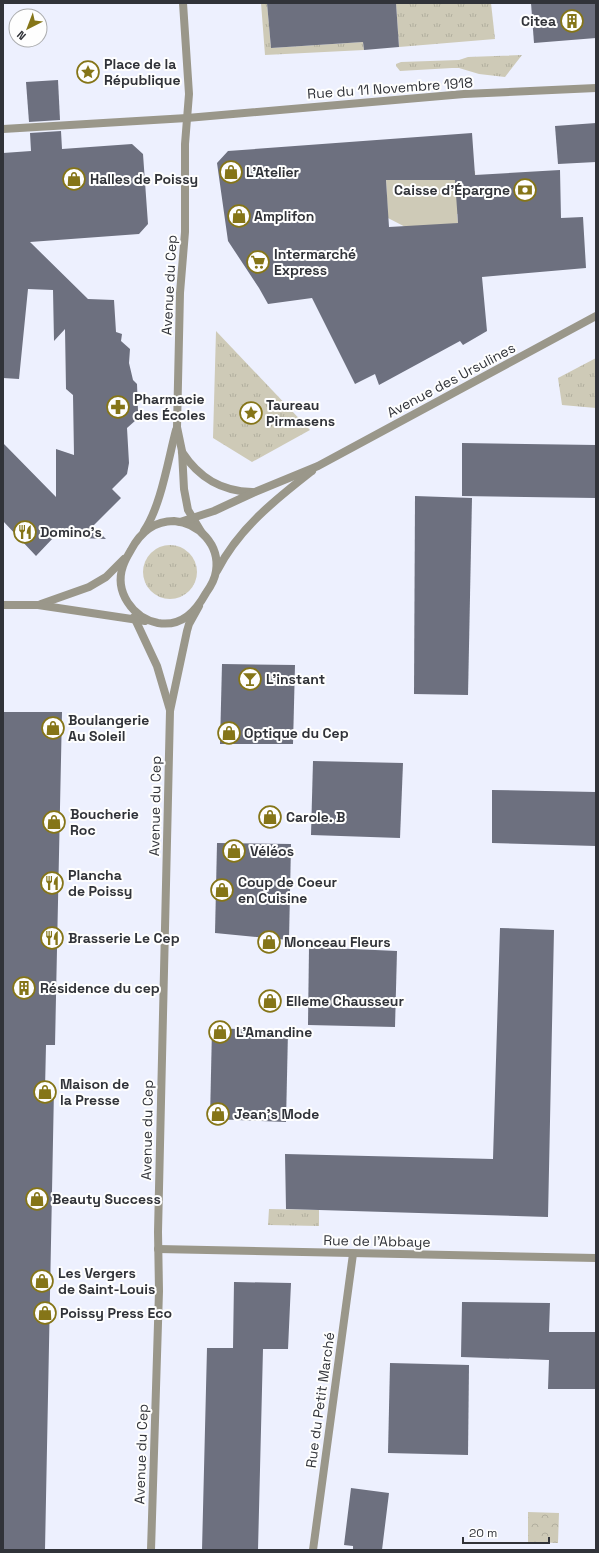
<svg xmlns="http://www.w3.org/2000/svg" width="599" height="1553" font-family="'Space Grotesk',sans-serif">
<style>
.grass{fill:url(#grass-tufts)}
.park{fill:url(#park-crowns)}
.garden{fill:#cecab7}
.building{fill:#6d707f;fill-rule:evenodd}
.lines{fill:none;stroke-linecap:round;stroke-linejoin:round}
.minor{stroke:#9a978a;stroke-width:8}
.tertiary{stroke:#9a978a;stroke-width:8}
.labels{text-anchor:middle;stroke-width:4;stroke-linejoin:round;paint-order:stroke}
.poi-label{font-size:14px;font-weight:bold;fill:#313339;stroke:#fefefe;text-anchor:start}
.street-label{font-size:14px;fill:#313339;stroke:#fefefe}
</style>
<defs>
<pattern id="grass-tufts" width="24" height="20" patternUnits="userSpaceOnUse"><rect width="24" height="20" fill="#cecab7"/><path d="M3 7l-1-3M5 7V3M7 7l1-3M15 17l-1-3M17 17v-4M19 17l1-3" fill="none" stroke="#b1ae9e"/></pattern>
<pattern id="park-crowns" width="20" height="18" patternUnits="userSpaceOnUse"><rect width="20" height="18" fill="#cecab7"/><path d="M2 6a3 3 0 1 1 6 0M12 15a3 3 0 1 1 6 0" fill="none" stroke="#b1ae9e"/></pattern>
</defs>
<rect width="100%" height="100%" fill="#edf0fe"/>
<g class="grass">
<polygon points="261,3 267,3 271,48 363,42 364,50 265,55"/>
<polygon points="396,3 491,3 495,39 399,47"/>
<polygon points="522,55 505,77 479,74 459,68 452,68 400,71 396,66 396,64 401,62 459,60 468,57"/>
<polygon points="216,331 310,430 252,462 213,438"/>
<polygon points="596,358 596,408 562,405 558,378"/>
<circle cx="170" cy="572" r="27"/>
<polygon points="269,1209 319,1210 319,1226 268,1225"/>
</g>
<polygon class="park" points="528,1512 559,1513 558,1543 528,1542"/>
<polygon class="garden" points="475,171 478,213 457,214 458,223 417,233 388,218 386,178 432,180 432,174"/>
<g class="building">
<polygon points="267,3 396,3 399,47 364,50 363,42 271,48"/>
<polygon points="531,3 596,3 596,38 534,43"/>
<polygon points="58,80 60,120 29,122 26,82"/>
<polygon points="596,123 596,162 558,164 555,126"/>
<polygon points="61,131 62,149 132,144 143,154 148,224 139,234 30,242 88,299 114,300 116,332 122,334 121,341 130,349 129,363 133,380 137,384 138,411 136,420 127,428 129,463 127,474 112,489 121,498 93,526 106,539 54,537 36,556 3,521 3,443 56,497 56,449 74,455 73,395 66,389 65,329 54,341 53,290 28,289 19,379 3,378 3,153 31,151 30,133"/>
<path d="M472 133 475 175 560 170 561 218 583 217 586 268 482 277 487 331 463 345 460 341 379 385 375 374 355 384 312 298 268 304 259 288 228 241 217 163 228 151ZM386 180H455L458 223 389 227Z"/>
<polygon points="462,443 596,445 595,498 462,496"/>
<polygon points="415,496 472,498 468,695 414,694"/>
<polygon points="222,664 295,665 293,744 220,744"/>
<polygon points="3,712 62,712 55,1045 46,1045 45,1089 54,1089 45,1550 3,1550"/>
<polygon points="313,761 403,763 400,838 311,835"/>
<polygon points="492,790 596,792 596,846 492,843"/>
<polygon points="217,843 291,844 289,940 215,933"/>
<polygon points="500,928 554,930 548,1217 286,1209 285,1154 493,1159"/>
<polygon points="309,947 397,951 395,1027 308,1025"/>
<polygon points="212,1028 288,1031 286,1122 210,1119"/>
<polygon points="234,1282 291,1283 288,1349 263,1349 258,1550 202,1550 207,1348 233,1348"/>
<polygon points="462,1302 550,1303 549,1332 596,1332 596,1389 548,1389 549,1360 461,1357"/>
<polygon points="390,1363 469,1365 468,1455 388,1453"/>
<polygon points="351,1488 389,1493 382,1550 353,1550 353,1546 344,1545"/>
</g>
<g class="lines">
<g class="minor">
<polyline points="3,129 187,118 464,94 596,88"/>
<polyline points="158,1249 596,1258"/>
<polyline points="313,1550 353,1254"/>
</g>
<g class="tertiary">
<polyline points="183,3 189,94 185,144 185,232 180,293 177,427 182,451 184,489 188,510 202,533"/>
<path d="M182 452C199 478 221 491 252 492"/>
<path d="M174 521C199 523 220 545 216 571 215 579 211 586 206 593 196 611 182 627 158 623 133 618 114 592 123 566 125 560 128 555 131 550 140 533 154 521 174 521Z"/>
<polyline points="180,522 214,511 255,492 318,466 596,316"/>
<path d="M144 531C161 506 168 460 176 430"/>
<path d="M217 571C239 528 275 500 312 471"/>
<polyline points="41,604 89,587 106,577 124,559"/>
<polyline points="3,605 38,605 145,621"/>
<polyline points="134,617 157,666 170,710"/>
<polyline points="151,1550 159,1291 158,1232 170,711 187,631 189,624 199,606"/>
</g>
</g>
<defs>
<g id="building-ring" transform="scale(1.15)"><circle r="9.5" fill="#fefefe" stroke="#857518" stroke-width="1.5"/><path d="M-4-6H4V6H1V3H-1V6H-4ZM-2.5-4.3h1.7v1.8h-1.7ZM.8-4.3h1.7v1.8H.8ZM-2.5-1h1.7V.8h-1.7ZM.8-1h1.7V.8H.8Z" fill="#857518"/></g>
<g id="sight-ring" transform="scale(1.15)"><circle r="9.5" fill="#fefefe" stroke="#857518" stroke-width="1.5"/><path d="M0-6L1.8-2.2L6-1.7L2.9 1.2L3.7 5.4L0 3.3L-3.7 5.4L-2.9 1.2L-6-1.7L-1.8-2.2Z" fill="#857518"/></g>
<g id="shop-ring" transform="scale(1.15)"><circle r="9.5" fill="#fefefe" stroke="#857518" stroke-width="1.5"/><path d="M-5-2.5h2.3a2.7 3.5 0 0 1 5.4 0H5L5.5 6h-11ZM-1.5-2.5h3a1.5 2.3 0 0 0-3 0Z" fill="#857518"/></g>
<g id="bank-ring" transform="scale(1.15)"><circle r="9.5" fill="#fefefe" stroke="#857518" stroke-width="1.5"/><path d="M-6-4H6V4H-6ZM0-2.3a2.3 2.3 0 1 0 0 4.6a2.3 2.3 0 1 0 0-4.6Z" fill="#857518"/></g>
<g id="supermarket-ring" transform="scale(1.15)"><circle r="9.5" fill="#fefefe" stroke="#857518" stroke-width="1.5"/><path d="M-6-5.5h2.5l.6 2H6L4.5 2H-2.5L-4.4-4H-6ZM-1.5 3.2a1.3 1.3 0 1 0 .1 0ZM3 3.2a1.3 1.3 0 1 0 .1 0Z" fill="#857518"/></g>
<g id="pharmacy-ring" transform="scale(1.15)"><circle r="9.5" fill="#fefefe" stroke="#857518" stroke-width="1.5"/><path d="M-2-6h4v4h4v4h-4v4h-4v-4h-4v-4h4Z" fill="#857518"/></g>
<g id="restaurant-ring" transform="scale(1.15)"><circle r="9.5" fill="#fefefe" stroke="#857518" stroke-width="1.5"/><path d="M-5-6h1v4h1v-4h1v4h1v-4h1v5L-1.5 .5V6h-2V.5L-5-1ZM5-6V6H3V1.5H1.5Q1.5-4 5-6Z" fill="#857518"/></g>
<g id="bar-ring" transform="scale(1.15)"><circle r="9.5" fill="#fefefe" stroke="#857518" stroke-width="1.5"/><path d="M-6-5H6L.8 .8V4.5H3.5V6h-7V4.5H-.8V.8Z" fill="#857518"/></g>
</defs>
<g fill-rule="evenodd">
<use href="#building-ring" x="572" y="21"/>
<use href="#sight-ring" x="88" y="72"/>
<use href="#shop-ring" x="231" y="172"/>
<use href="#shop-ring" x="74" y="179"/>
<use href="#bank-ring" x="525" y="190"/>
<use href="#shop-ring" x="239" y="216"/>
<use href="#supermarket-ring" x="258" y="262"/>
<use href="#pharmacy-ring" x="118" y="407"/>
<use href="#sight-ring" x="251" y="413"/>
<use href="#restaurant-ring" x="25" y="532"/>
<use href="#bar-ring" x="250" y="679"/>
<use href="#shop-ring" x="53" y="728"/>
<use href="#shop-ring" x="229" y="733"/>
<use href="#shop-ring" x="270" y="817"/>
<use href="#shop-ring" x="54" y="822"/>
<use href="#shop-ring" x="234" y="851"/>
<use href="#restaurant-ring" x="52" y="883"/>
<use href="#shop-ring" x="222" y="890"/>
<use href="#restaurant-ring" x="52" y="938"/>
<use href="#shop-ring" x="269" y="942"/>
<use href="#building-ring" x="24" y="988"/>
<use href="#shop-ring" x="270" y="1001"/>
<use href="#shop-ring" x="220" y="1032"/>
<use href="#shop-ring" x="45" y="1092"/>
<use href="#shop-ring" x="218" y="1114"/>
<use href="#shop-ring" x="37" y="1199"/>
<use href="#shop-ring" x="42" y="1281"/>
<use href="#shop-ring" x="45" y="1313"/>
</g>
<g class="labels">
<g class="poi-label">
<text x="556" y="26" text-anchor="end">Citea</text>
<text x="104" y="69">Place de la<tspan x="104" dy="16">République</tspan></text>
<text x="246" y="177">L'Atelier</text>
<text x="90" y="184">Halles de Poissy</text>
<text x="510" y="195" text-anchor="end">Caisse d'Épargne</text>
<text x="254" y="221">Amplifon</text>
<text x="274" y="259">Intermarché<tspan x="274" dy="16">Express</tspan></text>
<text x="134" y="404">Pharmacie<tspan x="134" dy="16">des Écoles</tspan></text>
<text x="266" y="410">Taureau<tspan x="266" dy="16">Pirmasens</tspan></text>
<text x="40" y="537">Domino's</text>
<text x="266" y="684">L'instant</text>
<text x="68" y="725">Boulangerie<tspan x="68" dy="16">Au Soleil</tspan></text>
<text x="244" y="738">Optique du Cep</text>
<text x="70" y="819">Boucherie<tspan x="70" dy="16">Roc</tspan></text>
<text x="286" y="822">Carole. B</text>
<text x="250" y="856">Véléos</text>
<text x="68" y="880">Plancha<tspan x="68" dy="16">de Poissy</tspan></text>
<text x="238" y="887">Coup de Coeur<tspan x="238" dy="16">en Cuisine</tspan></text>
<text x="68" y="943">Brasserie Le Cep</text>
<text x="284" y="947">Monceau Fleurs</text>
<text x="40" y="993">Résidence du cep</text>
<text x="286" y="1006">Elleme Chausseur</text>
<text x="236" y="1037">L'Amandine</text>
<text x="60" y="1089">Maison de<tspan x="60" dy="16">la Presse</tspan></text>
<text x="234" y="1119">Jean's Mode</text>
<text x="52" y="1204">Beauty Success</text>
<text x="58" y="1278">Les Vergers<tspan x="58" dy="16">de Saint-Louis</tspan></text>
<text x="60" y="1318">Poissy Press Eco</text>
</g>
<g class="street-label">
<text transform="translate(390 88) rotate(-4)" y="5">Rue du 11 Novembre 1918</text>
<text transform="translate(169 285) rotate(-87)" y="5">Avenue du Cep</text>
<text transform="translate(451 380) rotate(-28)" y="5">Avenue des Ursulines</text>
<text transform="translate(155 806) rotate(-89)" y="5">Avenue du Cep</text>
<text transform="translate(147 1130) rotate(-89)" y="5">Avenue du Cep</text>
<text transform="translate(377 1241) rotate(1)" y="5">Rue de l'Abbaye</text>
<text transform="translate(320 1400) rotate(-82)" y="5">Rue du Petit Marché</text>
<text transform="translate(141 1454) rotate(-88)" y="5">Avenue du Cep</text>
</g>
</g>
<rect width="599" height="1553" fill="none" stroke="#313339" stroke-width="8"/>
<g transform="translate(28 28) rotate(222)"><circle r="19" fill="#fefefe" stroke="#acadaf"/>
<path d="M0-3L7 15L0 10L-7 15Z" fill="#857518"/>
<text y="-6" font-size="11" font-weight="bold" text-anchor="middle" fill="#313339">N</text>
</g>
<path d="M463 1537v6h86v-6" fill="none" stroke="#313339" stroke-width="2"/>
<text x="469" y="1537" font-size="12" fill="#313339" stroke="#fefefe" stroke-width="3" paint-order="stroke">20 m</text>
</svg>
